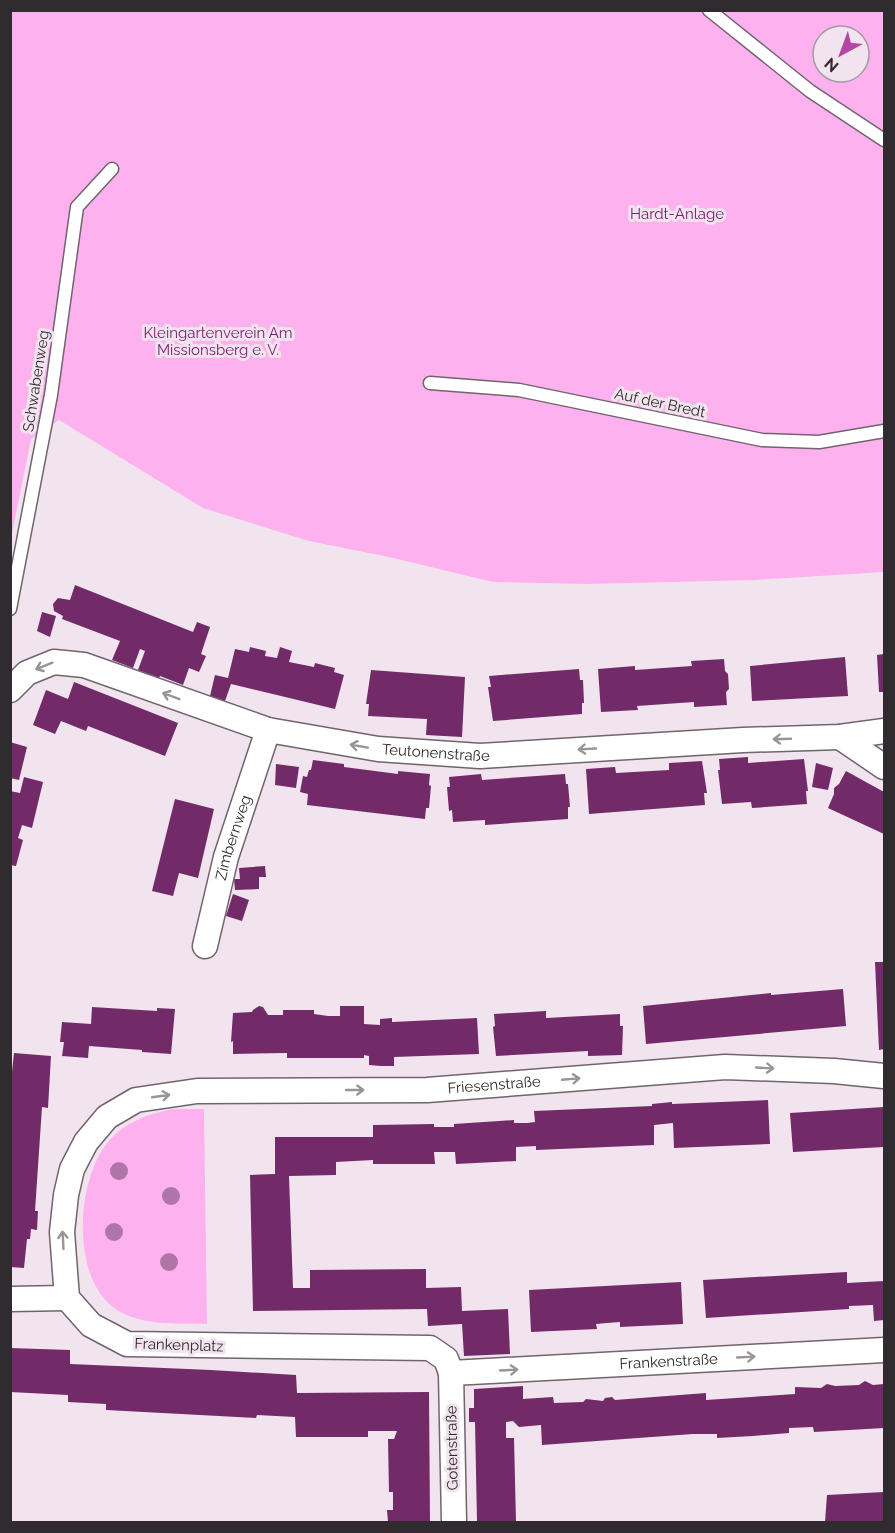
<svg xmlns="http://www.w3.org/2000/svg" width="895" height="1533" font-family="Raleway,sans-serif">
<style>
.green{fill:#fdb1ee;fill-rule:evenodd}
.building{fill:#732a69}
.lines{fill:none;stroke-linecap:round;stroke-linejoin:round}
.lane-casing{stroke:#70646d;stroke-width:15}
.street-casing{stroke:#70646d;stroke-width:27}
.lane{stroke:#fff;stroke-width:12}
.street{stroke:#fff;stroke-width:24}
.tree{fill:#b075a8}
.oneway{stroke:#989597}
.labels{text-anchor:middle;stroke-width:6;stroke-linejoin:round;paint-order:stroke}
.park-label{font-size:15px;fill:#7a1b6f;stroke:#f2e4ee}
.street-label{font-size:15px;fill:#302b2f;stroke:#f2e4ee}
</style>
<rect width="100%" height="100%" fill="#f2e4ee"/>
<g class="green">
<path d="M11 11H884V572L754 580 587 584 493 582 389 557 309 541 203 508 59 420 31 439 11 538ZM823 36H859V72H823Z"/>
<path d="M173 1109H204L207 1324C177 1323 143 1326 117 1310 70 1280 76 1180 108 1142 125 1122 148 1114 173 1109Z"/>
</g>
<g class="building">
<polygon points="75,585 193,632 197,622 210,627 201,654 206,656 199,672 189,668 183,685 160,676 159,678 138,670 145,651 140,649 133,668 112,660 120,641 62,619 63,616 54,611 53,604 58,598 70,600"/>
<polygon points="42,612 56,616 50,637 37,631"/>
<polygon points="250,647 266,651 265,656 277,658 280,647 292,651 289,662 314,667 315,663 335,668 334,672 344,675 335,709 231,684 225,701 210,696 215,675 228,678 235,649 249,652"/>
<polygon points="884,654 884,692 879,692 877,655"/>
<polygon points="845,657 848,696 752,701 750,666"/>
<polygon points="724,659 725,671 728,674 729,689 726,692 727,705 694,707 694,702 637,706 638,710 601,712 598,669 635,666 635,670 692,666 691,661"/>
<polygon points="579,669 580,680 583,680 584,703 582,703 582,714 493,721 488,687 491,687 489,676"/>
<polygon points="371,670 465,677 462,737 426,735 427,719 368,716 369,704 366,704"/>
<polygon points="74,682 178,723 165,756 88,726 86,731 61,721 55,734 33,725 46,690 68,699"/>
<polygon points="10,742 27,747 19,780 10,778"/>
<polygon points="748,757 748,763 804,759 808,791 806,791 807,804 752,808 751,802 722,804 718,770 720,770 719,759"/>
<polygon points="313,760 344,764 344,767 398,774 398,771 430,774 429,785 431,786 429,808 426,808 425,819 307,805 308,794 300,792 303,776 307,777 309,770 311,770"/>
<polygon points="702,761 707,793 704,793 705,805 589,814 586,769 615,767 616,773 669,770 669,763"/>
<polygon points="816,763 833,768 828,790 812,787"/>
<polygon points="276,764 299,767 296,788 275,785"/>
<polygon points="846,771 884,792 884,834 828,808 834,794 834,788 839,784"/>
<polygon points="481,774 482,780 565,774 566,784 568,784 570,807 568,807 568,819 485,825 485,820 453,822 452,810 449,811 447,787 450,787 449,777"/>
<polygon points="24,777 43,782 32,828 22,825 18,838 23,840 16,866 10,865 10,791 20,793"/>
<polygon points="175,799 214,809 198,878 179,873 173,896 152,891"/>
<polygon points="265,866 266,877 259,877 259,889 235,890 234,879 240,879 239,868"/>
<polygon points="233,894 249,900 242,921 226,916"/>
<polygon points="875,962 884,962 884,1049 879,1050"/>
<polygon points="843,989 846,1026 646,1044 643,1006 771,993 771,995"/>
<polygon points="259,1006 263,1007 268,1015 283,1015 283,1010 314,1010 314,1014 328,1016 340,1016 340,1006 364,1006 364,1024 380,1025 380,1019 392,1018 392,1022 477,1018 479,1054 394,1057 394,1066 381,1066 369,1065 369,1056 364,1055 364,1058 287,1058 287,1053 233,1054 233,1041 231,1042 233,1013 252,1012 253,1010"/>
<polygon points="92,1007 157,1011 157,1008 175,1009 171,1054 142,1052 142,1050 89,1046 88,1058 62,1056 64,1042 60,1042 62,1022 91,1024"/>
<polygon points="546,1011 546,1018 620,1014 620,1026 623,1026 622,1055 588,1056 588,1051 496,1056 493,1027 495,1026 494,1014"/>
<polygon points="14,1053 51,1056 48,1108 42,1107 35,1211 38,1211 37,1230 31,1229 30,1239 27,1239 24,1268 10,1267 10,1090"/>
<polygon points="768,1100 770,1144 674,1148 673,1123 654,1125 654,1145 536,1150 536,1146 516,1147 516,1161 456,1164 455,1152 434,1152 435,1164 373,1164 373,1160 336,1162 336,1175 289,1176 293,1288 310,1288 310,1270 426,1269 426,1288 461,1287 462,1311 508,1309 510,1354 464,1356 462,1324 428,1326 427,1309 253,1311 250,1175 275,1174 275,1137 373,1137 373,1125 434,1124 434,1127 454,1127 454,1124 514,1120 514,1123 527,1123 535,1122 534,1111 652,1106 652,1104 672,1102 672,1104"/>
<polygon points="884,1107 884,1147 793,1152 790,1113"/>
<polygon points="847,1272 847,1283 884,1281 884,1320 874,1321 873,1305 849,1306 849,1309 706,1318 703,1280"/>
<polygon points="681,1282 683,1324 620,1327 620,1322 607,1323 596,1324 597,1329 531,1332 529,1290"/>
<polygon points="10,1348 70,1350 70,1364 211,1370 296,1375 297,1393 429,1392 430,1522 388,1522 387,1510 393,1510 393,1492 389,1492 388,1439 394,1439 397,1431 368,1431 368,1437 296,1437 295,1417 257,1415 256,1418 106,1410 106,1404 68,1402 68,1395 10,1392"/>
<polygon points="865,1381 873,1385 884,1384 884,1428 814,1432 813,1427 789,1428 789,1433 753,1436 717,1438 717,1434 693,1434 542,1445 541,1425 519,1427 513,1421 506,1422 506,1438 514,1438 516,1522 477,1522 475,1422 469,1422 469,1408 474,1408 474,1389 523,1386 523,1399 553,1397 554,1403 583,1402 586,1399 603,1401 605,1398 612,1397 615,1400 706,1393 706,1400 751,1397 795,1394 795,1387 821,1388 827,1384 835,1386 859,1385"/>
<polygon points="884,1492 884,1522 825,1522 827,1495"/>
</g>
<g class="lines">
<g class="lane-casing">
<g id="lane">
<polyline points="709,10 810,91 884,140"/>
<polyline points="430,383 519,390 762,440 819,442 884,431"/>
<polyline points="10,609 51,395 77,207 112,169"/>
</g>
</g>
<g class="street-casing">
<g id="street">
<path id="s1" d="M10 690 27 673 54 662 84 665 268 730 378 749 480 756 743 740 840 737 884 731"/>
<polyline points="840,737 884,767"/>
<path id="s2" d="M205 946 226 857 268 730"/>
<polyline points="10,1299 67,1298"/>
<path id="s3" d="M451 1373 884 1350"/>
<path id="s4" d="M454 1522 451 1373 446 1359 430 1348 127 1344 91 1325 67 1298 62 1232 66 1195 72 1169 86 1142 107 1117 136 1100 197 1091 427 1090 725 1067 834 1071 884 1076"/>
</g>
</g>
<use href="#lane" class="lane"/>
<use href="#street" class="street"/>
</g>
<g class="tree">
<circle cx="119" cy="1171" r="9"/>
<circle cx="171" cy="1196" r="9"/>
<circle cx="114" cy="1232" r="9"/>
<circle cx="169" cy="1262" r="9"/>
</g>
<defs><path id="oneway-shaft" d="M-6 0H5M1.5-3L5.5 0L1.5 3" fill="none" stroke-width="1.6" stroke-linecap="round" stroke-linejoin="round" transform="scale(1.5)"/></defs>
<g class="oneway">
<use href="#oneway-shaft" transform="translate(44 666) rotate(158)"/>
<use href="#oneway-shaft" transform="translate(171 696) rotate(-160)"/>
<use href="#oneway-shaft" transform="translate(782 739) rotate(178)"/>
<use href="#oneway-shaft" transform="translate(359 746) rotate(-170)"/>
<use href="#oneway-shaft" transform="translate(587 749) rotate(177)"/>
<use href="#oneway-shaft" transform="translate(765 1068) rotate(3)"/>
<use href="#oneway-shaft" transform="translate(571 1079) rotate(-5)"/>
<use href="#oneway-shaft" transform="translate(355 1090)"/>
<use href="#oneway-shaft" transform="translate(161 1096) rotate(-8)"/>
<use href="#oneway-shaft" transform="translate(63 1240) rotate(-93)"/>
<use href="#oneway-shaft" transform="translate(746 1357) rotate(-3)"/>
<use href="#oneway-shaft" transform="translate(509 1370) rotate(-3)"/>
</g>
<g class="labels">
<g class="park-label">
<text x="677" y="219">Hardt-Anlage</text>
<text x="218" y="338">Kleingartenverein Am<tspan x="218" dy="17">Missionsberg e. V.</tspan></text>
</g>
<g class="street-label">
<text transform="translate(36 381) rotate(-81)" y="5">Schwabenweg</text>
<text transform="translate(660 403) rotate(12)" y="5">Auf der Bredt</text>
<text dy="5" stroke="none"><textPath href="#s1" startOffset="448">Teutonenstraße</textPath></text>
<text dy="5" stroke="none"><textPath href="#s2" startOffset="112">Zimbernweg</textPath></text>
<text dy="5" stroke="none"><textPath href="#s4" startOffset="1149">Friesenstraße</textPath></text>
<text transform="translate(179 1345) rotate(2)" y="5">Frankenplatz</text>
<text dy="5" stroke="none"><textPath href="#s3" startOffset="218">Frankenstraße</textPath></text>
<text transform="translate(452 1448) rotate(-91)" y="5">Gotenstraße</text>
</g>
</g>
<rect width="895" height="1533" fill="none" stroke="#302b2f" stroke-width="24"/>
<g transform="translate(841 54) rotate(221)"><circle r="28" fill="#f2e4ee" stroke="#a49aa2" stroke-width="1.5"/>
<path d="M0-4.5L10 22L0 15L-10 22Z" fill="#b447a5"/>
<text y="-9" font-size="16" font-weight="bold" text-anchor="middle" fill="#302b2f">N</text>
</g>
</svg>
